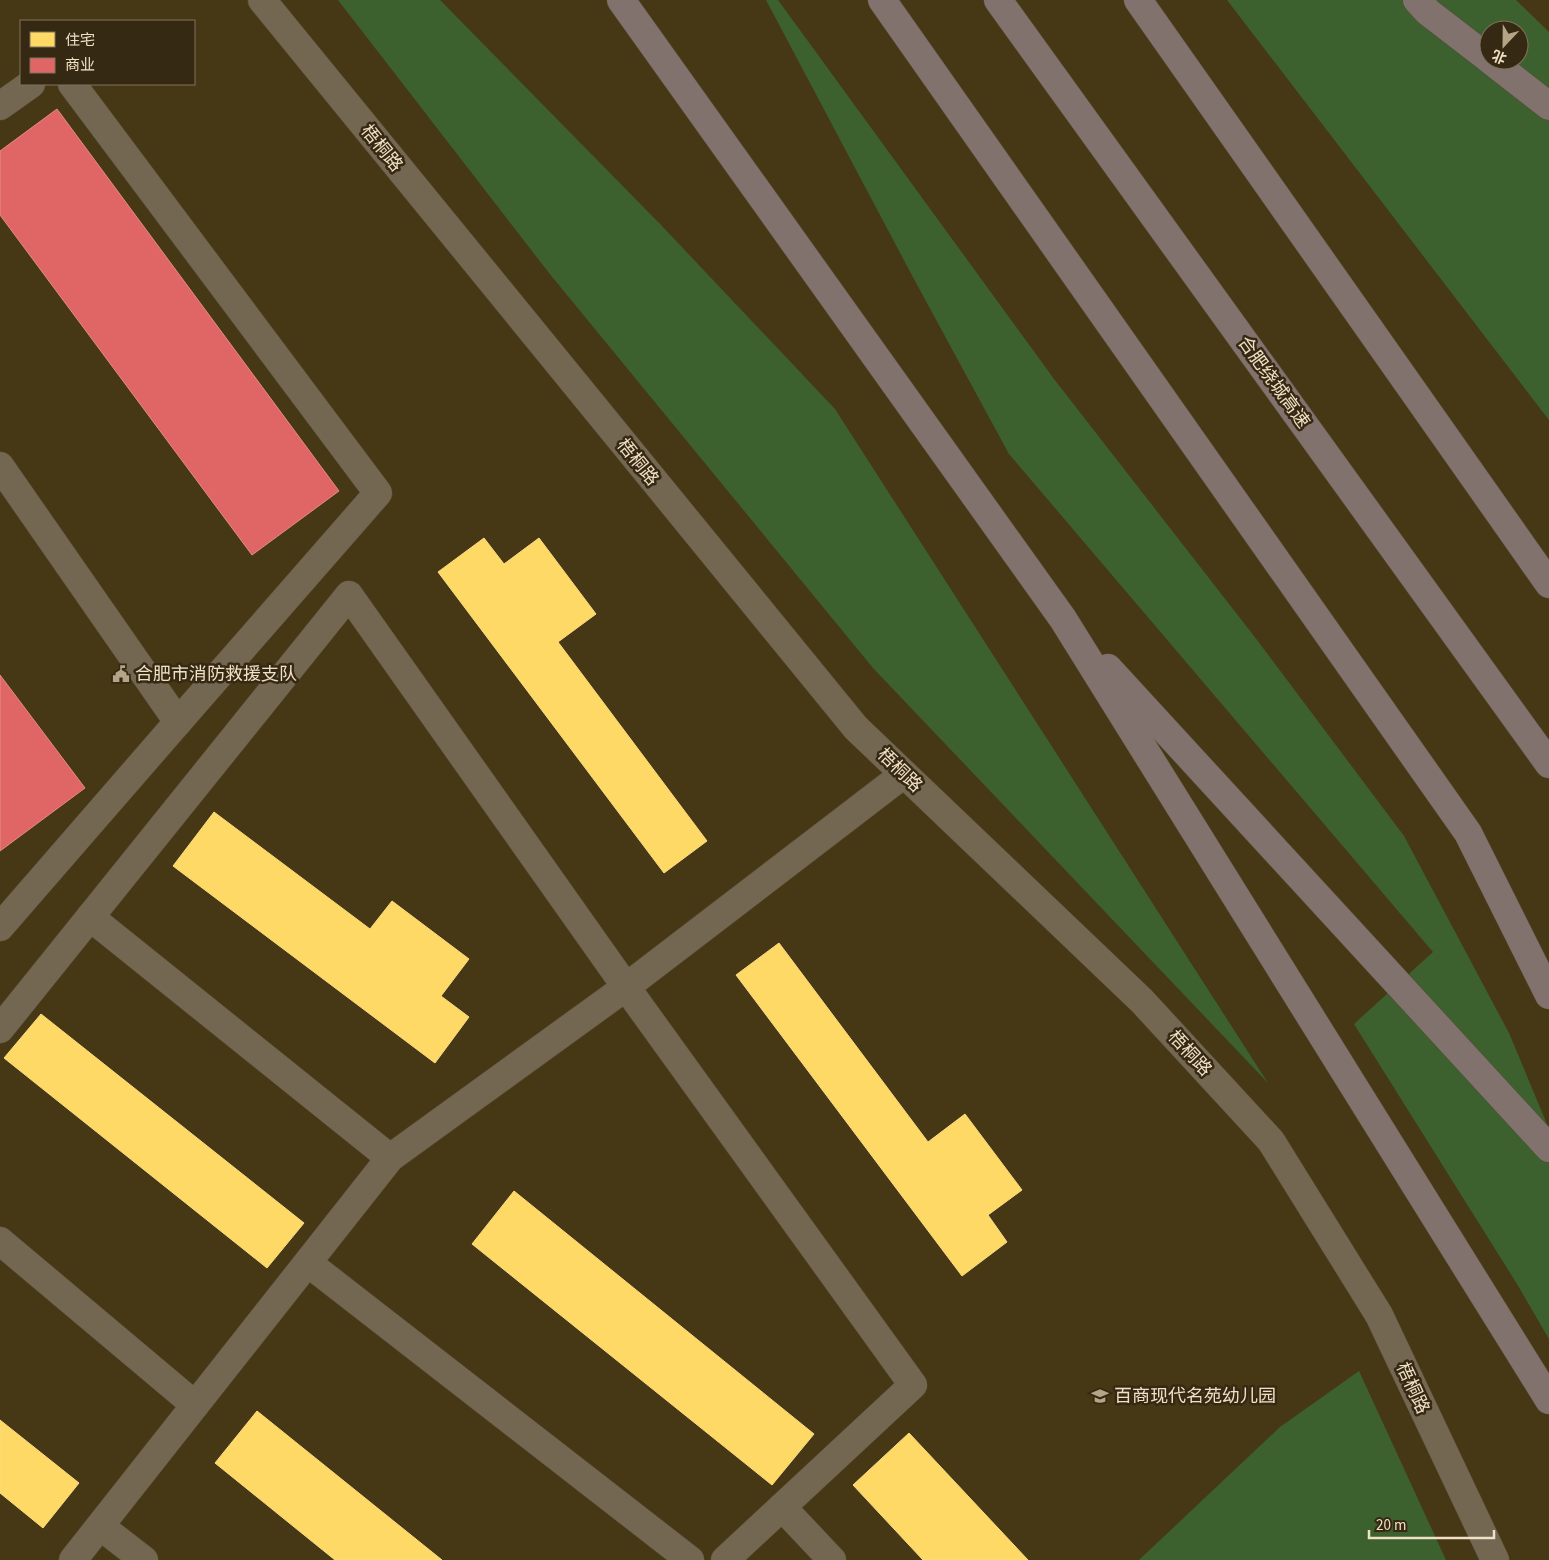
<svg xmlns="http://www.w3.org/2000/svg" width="1549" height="1560" font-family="'Source Sans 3','Noto Sans SC',sans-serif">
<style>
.green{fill:#3c612f;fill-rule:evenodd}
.homes{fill:#ffd966;stroke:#fadb82}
.shops{fill:#e06666;stroke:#e58b82}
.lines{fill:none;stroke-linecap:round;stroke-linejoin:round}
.minor-casing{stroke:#574d37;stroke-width:29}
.highway-casing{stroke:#574d37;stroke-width:29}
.minor{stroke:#736752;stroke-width:28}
.highway{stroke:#82726e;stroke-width:28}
.labels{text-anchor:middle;stroke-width:5;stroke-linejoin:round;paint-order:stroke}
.street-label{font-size:18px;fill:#f0e0c5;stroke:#362913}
.poi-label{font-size:18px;fill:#f0e0c5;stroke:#362913;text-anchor:start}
</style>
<rect width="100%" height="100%" fill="#473815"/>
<g class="green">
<polygon points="338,0 440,0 661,225 835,409 1268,1083 873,668 549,273"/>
<polygon points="766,0 778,0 1054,379 1254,636 1404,836 1509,1033 1549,1129 1549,1339 1517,1284 1354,1024 1433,952 1009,454 915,281"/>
<path d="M1227 0H1516L1549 32V420ZM1489 30H1519V60H1489Z"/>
<polygon points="1359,1371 1446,1560 1139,1560 1280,1427"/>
</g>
<g class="homes">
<polygon points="484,538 504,564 539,538 596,614 558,642 707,841 664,873 438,572"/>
<polygon points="214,812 370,929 392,901 469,959 441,996 469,1017 435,1063 173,866"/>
<polygon points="779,943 928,1142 965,1114 1022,1190 988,1215 1007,1242 962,1276 736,975"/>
<polygon points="41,1014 304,1223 267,1268 4,1058"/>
<polygon points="514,1191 814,1434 772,1485 472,1244"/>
<polygon points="257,1411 442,1560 335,1560 215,1463"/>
<polygon points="0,1420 79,1483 43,1528 0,1493"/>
<polygon points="909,1433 1028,1560 923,1560 853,1485"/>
</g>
<g class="shops">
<polygon points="57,109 339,491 252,555 0,215 0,151"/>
<polygon points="0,675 85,788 0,851"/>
</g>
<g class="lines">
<g class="minor-casing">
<g id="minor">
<polyline points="262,0 856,728 1142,1001 1271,1141 1379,1315 1495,1560"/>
<polyline points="0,106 31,84"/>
<polyline points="0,466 178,722 378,493 72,84"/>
<polyline points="90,917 390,1158"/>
<polyline points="0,927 178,722"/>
<polyline points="0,1029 349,595 626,987 904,774"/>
<polyline points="0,1241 195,1405"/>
<polyline points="308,1263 690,1560"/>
<polyline points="782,1507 832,1560"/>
<polyline points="100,1526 144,1560"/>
<polyline points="73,1560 390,1158 626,987 913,1385 725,1560"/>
</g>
</g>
<g class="highway-casing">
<g id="highway">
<polyline points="621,0 1063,619 1549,1400"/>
<polyline points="882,0 1468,833 1549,995"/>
<polyline points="998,0 1549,764"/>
<polyline points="1138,0 1549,584"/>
<polyline points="1417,0 1428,12 1489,59"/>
<polyline points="1490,60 1549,106"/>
<polyline points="1108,668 1549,1148"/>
</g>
</g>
<use href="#minor" class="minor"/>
<use href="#highway" class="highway"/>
</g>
<defs>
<g id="civic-bare" transform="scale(1.35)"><path d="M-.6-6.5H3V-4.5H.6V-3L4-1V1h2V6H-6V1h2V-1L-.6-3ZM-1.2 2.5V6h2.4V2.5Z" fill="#b5a587" stroke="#362913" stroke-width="2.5" paint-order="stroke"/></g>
<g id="school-bare" transform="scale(1.35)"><path d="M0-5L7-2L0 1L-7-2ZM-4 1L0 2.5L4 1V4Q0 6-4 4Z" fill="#b5a587" stroke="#362913" stroke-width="2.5" paint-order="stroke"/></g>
</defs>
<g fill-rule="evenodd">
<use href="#civic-bare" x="121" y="674"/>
<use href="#school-bare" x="1100" y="1396"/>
</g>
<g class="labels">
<g class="street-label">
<text transform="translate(382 148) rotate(51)" y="6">梧桐路</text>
<text transform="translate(1274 382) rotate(54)" y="6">合肥绕城高速</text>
<text transform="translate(638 462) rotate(51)" y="6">梧桐路</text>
<text transform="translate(900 770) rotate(44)" y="6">梧桐路</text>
<text transform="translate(1190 1053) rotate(47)" y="6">梧桐路</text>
<text transform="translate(1413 1388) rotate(65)" y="6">梧桐路</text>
</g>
<g class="poi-label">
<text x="135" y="680">合肥市消防救援支队</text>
<text x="1114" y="1402">百商现代名苑幼儿园</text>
</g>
</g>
<rect x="20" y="20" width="175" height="65" fill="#362913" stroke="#80725a"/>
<rect x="30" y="32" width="25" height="15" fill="#ffd966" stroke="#80725a"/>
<text x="65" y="45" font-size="15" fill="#f0e0c5">住宅</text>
<rect x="30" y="58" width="25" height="15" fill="#e06666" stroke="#80725a"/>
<text x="65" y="70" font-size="15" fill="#f0e0c5">商业</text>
<g transform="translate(1504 45) rotate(202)"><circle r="24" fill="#362913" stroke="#80725a"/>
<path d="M0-4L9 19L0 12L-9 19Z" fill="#b5a587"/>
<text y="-8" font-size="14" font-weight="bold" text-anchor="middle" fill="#f0e0c5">北</text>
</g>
<path d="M1369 1530v8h125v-8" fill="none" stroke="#f0e0c5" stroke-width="2.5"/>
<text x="1376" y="1530" font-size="15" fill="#f0e0c5" stroke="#362913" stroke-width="4" paint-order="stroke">20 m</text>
</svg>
